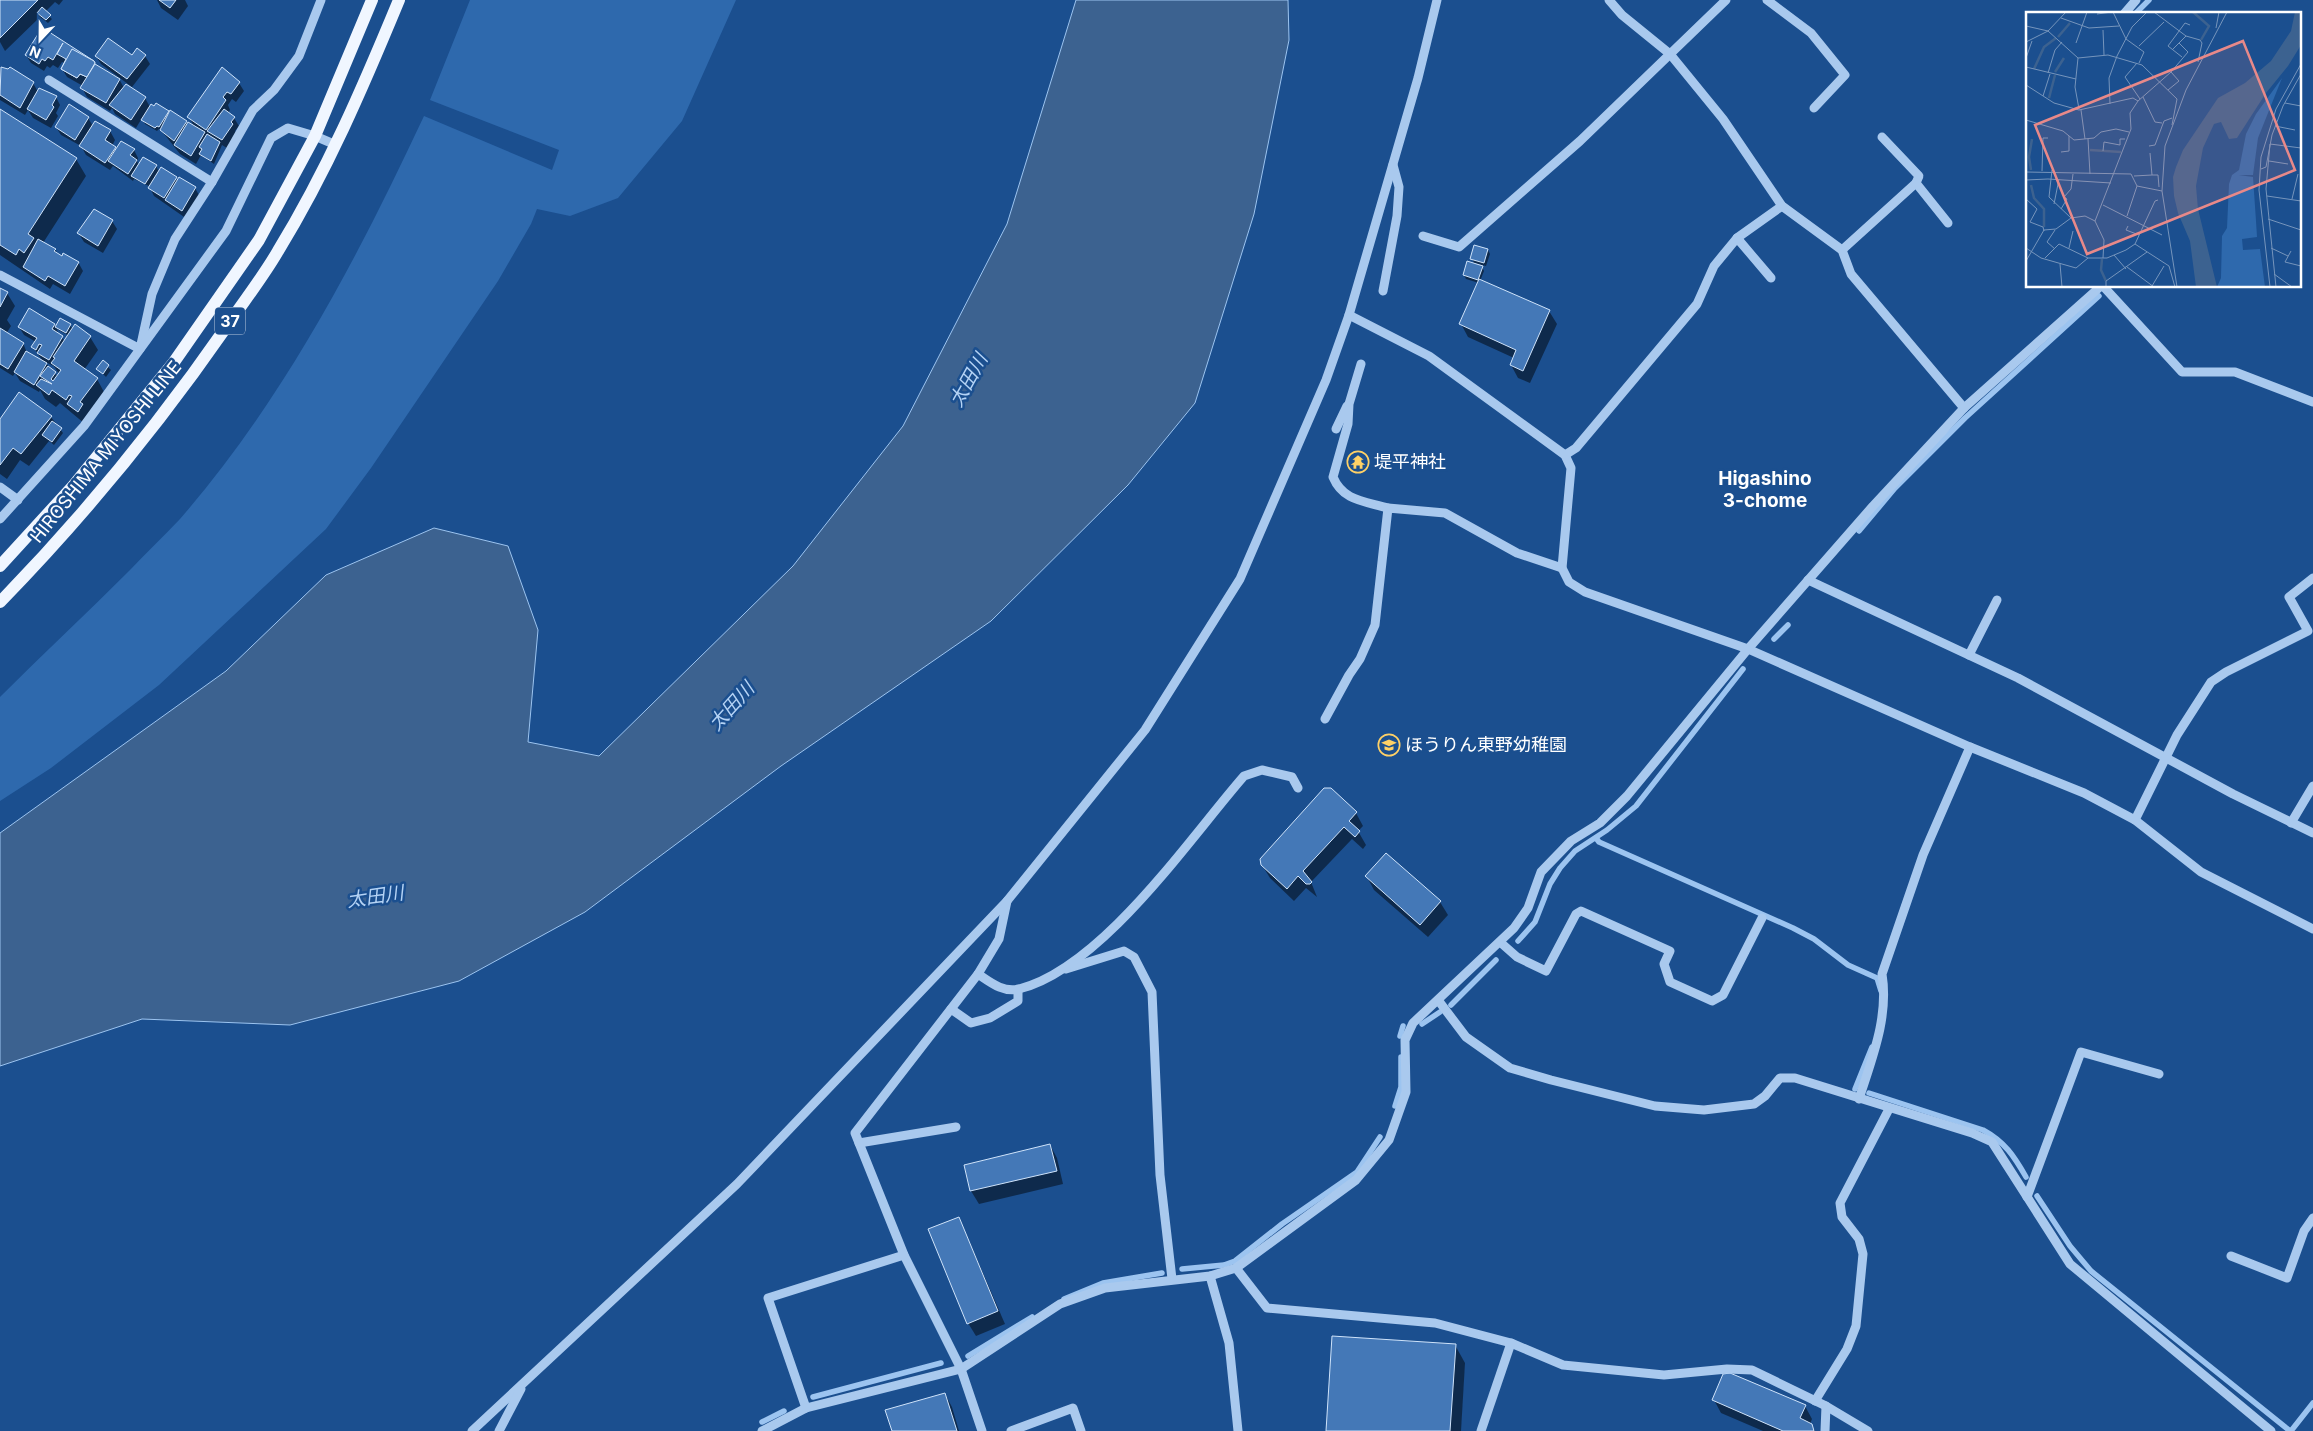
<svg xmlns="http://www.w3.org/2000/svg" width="2313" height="1431" font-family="Inter,'Noto Sans JP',sans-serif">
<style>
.green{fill:#2e69ad}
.water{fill:#3c6290;stroke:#9cc4f0}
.shadow{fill:#0007;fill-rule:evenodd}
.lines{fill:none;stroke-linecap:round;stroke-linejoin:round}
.stream{stroke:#9cc4f0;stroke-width:5.5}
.building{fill:#4478b7;stroke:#cfe3fa}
.minor{stroke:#a9c9ee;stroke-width:9}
.major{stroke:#f0f6ff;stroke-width:12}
.labels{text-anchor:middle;stroke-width:5;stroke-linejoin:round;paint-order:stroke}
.shield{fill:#1b4f8f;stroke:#bbcadd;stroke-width:1}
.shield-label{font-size:16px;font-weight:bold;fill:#fff}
.street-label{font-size:18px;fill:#fff;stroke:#1b4f8f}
.poi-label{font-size:18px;fill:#fff;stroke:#1b4f8f;text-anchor:start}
.water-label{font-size:19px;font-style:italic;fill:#b5d3f5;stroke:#1b4f8f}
.neighbourhood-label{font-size:19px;font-weight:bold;fill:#fff;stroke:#1b4f8f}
.inset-river{fill:none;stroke:#3c6290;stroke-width:2.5}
.inset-road{fill:none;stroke:#7695bc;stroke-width:1}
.view{fill:#e88989;fill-opacity:0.15;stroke:#e88989;stroke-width:2.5}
.inset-edge{fill:none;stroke:#fff;stroke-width:2.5}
</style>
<rect width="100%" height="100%" fill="#1b4f8f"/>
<path class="green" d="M470 0H736L682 121 618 198 570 216 537 209 531 224 498 281 371 468 326 529 159 685 51 768 0 801V697C43 654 87 613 130 570 146 553 164 536 180 519 284 399 357 259 424 116L552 170 559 150 430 100Z"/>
<polygon class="water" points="1076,0 1288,0 1289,40 1254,214 1195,403 1128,485 991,621 781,766 585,912 459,981 290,1025 142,1019 0,1066 0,833 226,671 326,575 434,528 508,546 538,630 528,742 599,756 793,566 903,426 1007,224"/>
<g class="shadow">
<polygon points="0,0 63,0 59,5 55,2 45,12 52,19 48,23 40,17 5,51 0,42"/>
<polygon points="157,0 185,0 188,6 178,20 161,8"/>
<polygon points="46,32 93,62 96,66 118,77 124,88 145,98 150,107 168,112 195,128 189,117 239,83 244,91 236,102 232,99 228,105 230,110 228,113 234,118 239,126 235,131 237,133 227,148 222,145 214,164 201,155 196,164 180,154 161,130 159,129 157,131 145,124 142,118 136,128 115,114 112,108 110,111 87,97 82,88 83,86 67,77 62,69 65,63 62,62 58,68 53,65 50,68 47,66 44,71 31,63 26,55"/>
<polygon points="96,56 145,56 150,64 132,87 101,64"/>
<polygon points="1,69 33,83 38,92 56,97 60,105 56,113 58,116 51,128 33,118 28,110 25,115 0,100"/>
<polygon points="0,110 76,159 86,176 43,243 55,249 58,255 78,262 83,271 70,294 53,284 50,289 0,255"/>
<polygon points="88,118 93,126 96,122 110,131 115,140 112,146 116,151 134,150 138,158 137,161 139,166 156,166 159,172 195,188 200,197 187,219 154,196 149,186 134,179 133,181 113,166 110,170 86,155 81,146 61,135 56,127"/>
<polygon points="112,221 117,229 103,253 84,242 79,234"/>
<polygon points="1488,250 1490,254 1486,266 1474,263 1472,258"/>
<polygon points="1482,267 1484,271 1480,281 1549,311 1557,324 1530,383 1518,378 1511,365 1514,358 1468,337 1461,324 1479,283 1466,279 1464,275"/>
<path d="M0 289 7 293 15 306 7 320 11 326 6 334 23 343 27 353 45 364 33 347 36 342 24 335 19 327 54 325 56 328 61 319 70 325 73 330 75 326 90 337 98 350 84 370 97 379 104 392 85 424 60 403 56 407 45 399 40 390 39 392 20 381 15 373 13 376 0 368ZM57 329 69 336 65 341 58 334ZM45 362 54 366 59 374 58 377Z"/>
<polygon points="103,362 111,370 106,377 98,369"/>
<polygon points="51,417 63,433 54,445 49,441 29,466 20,460 7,479 0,474 0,421"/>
<polygon points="1356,813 1363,826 1358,831 1366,845 1363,849 1352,839 1311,882 1317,897 1306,888 1294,901 1270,878 1262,865"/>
<polygon points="1367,877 1440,902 1448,915 1428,937 1374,890"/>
<polygon points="1050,1145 1057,1158 1063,1184 979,1204 971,1191 965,1165"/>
<polygon points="959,1218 1005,1324 976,1336 968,1323"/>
<polygon points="1455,1345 1465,1363 1461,1431 1327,1431"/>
<polygon points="945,1394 952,1407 959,1431 893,1431"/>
<polygon points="1714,1400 1805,1406 1812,1419 1810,1424 1815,1431 1763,1431 1721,1413"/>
</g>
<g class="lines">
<g class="stream">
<polyline points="2135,14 2149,0"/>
<polyline points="1859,531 1895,488 1965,418 2099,296"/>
<polyline points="1774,639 1788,625"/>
<polyline points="1596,838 1599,842 1793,928 1814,939 1848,965 1877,978 1881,991"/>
<polyline points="1518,941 1535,922 1550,884 1560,868 1575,851 1607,830 1636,806 1743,669"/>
<polyline points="1451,1005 1496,960"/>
<polyline points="1422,1024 1440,1012"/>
<polyline points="1400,1036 1403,1026"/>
<polyline points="1855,1089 1872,1047"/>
<path d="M1869 1093 1983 1130C2005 1142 2014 1156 2026 1177"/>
<polyline points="1395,1106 1401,1087 1401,1057"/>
<polyline points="2037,1196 2070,1246 2091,1271 2290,1431"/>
<polyline points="1182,1269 1224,1265 1235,1261 1282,1224 1357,1172 1380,1137"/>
<polyline points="1064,1299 1103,1283 1162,1273"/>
<polyline points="968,1356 1032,1317"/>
<polyline points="813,1397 941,1363"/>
<polyline points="762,1422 784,1411"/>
<polyline points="2291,1431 2313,1403"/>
</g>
</g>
<g class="building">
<polygon points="0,0 38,0 0,38"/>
<polygon points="159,0 176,0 170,8"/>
<polygon points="42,7 51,15 46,20 37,13"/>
<polygon points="46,30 94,61 95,63 87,77 80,74 77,78 61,69 66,59 57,54 63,43 53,60 48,57 45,61 42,59 39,64 25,55 38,34 42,36"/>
<polygon points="108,38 132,55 137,48 146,55 127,79 95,56"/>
<polygon points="72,49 94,61 95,63 87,77 80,74 77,78 61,69"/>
<polygon points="95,64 120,79 106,103 80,88"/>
<polygon points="1,67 8,69 10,67 34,82 20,108 0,95"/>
<polygon points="222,67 240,82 231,94 227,92 223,97 226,100 206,130 187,117"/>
<polygon points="126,84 146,97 131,120 109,105"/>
<polygon points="39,88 57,96 52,105 54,107 46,120 27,109"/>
<polygon points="156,103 169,111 159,127 157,126 155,128 141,120 151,104 154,106"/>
<polygon points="69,104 89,117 75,140 55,127"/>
<polygon points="0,109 77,158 28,234 34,238 24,253 19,249 16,255 0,245"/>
<polygon points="224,109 235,117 231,122 233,124 222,140 207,131"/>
<polygon points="170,110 187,121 174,141 160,130"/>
<polygon points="95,121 111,130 105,140 116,147 105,163 79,146"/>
<polygon points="188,122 205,132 191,156 174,145"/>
<polygon points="207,134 220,142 211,161 199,154 202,149 199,147"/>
<polygon points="121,141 135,149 130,155 137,160 128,174 108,161"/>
<polygon points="143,157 157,165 145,184 131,176"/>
<polygon points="161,167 177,177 164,198 148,188"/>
<polygon points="179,177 196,187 182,211 165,200"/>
<polygon points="94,209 113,220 98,246 77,233"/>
<polygon points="38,239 56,249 54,251 62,256 63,253 79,262 65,286 48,276 45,281 23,267"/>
<polygon points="1474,245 1488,249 1484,263 1470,259"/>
<polygon points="1467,261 1483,266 1478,280 1463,275"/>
<polygon points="1479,279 1550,310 1523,371 1510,365 1516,350 1459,324"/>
<polygon points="0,288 8,292 0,307"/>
<polygon points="29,308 55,324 52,329 63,336 49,360 37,353 42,345 39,344 36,350 31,347 37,338 18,327"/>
<polygon points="60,318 71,324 66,333 55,327"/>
<polygon points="75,324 91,336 74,361 98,378 80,402 83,404 78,412 67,404 72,396 69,395 66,400 52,390 49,395 36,385 41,379 52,384 40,376 48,366 56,372 51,379 53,381 61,370 51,363 55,358 53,357"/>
<polygon points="0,328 24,343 8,369 0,364"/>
<polygon points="26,351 47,363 34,385 14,372"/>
<polygon points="103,360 109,365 103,374 96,369"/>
<polygon points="19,392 52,416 21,454 13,448 0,465 0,419"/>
<polygon points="52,421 62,428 52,442 42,435"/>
<polygon points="1324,788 1331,788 1357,812 1349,821 1360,831 1355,837 1344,827 1303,871 1312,882 1310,884 1306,884 1298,876 1287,889 1261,865 1260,859"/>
<polygon points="1386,853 1441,901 1420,925 1365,876"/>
<polygon points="1050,1144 1057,1171 970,1191 964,1165"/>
<polygon points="959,1217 998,1311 967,1324 928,1229"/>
<polygon points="1332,1336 1456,1344 1450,1431 1326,1431"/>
<polygon points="1730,1373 1806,1405 1800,1418 1812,1424 1814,1431 1783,1431 1712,1400 1723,1374"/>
<polygon points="945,1393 957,1431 892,1431 885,1410"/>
</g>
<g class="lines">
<g class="minor">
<polyline points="1609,0 1622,15 1670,54 1723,119 1782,206 1842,250 1851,274 1964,408"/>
<polyline points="1767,0 1811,33 1845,75 1814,108"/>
<polyline points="2124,14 2136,0"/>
<polyline points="49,80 212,182"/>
<polyline points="1882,137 1919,176 1916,183 1948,223"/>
<polyline points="1423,236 1459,247 1580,141 1726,0"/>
<polyline points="1737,238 1771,278"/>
<polyline points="1842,250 1916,183"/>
<polyline points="0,275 140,349 152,294 175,239 212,182 253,110 274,90 299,56 321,0"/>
<polyline points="2103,286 2182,372 2235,372 2313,402"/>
<polyline points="1383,291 1397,216 1399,187 1393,165"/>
<polyline points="1349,315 1429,356 1565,455 1571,468 1562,568 1569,582 1585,592 1748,649 1970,747 2084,793 2135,820 2201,872 2313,929"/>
<path d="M1361 364 1349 404 1348 424 1333 477C1343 501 1364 501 1388 508"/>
<polyline points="1336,429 1347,406"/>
<polyline points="1565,455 1576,448 1697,304 1714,266 1737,238 1782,206"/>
<polyline points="0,487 18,500"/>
<polyline points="0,519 84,426 226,231 271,138 288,128 315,136 336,145"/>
<polyline points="1808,580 2018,678 2233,794 2313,833"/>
<polyline points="1969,655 1997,600"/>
<polyline points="1325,719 1349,675 1360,659 1375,625 1388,508 1445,513 1517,553 1562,568"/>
<polyline points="2135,820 2177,735 2211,682 2226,672 2308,631 2289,597 2313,578"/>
<polyline points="2291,823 2313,786"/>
<polyline points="1500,942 1517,957 1546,971 1576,914 1581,911 1670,951 1664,964 1670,982 1712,1001 1723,995 1762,918"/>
<polyline points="1066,969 1124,951 1134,957 1152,992 1160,1175 1172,1279"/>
<path d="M978 974C990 982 1003 993 1019 989 1102 968 1189 839 1244 776L1262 770 1292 777 1298 788"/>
<polyline points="1438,1000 1466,1037 1510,1068 1551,1080 1655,1106 1704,1110 1754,1104 1765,1096 1780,1078 1795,1078 1972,1133 1992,1142 2070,1264 2271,1431"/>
<polyline points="951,1009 971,1023 990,1018 1018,1001 1018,989"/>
<path d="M1859 1099C1872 1058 1889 1017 1882 974L1923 855 1970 747"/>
<polyline points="859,1143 956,1127"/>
<polyline points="2027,1197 2081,1052 2159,1074"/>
<polyline points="2231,1256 2287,1278 2304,1231 2313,1218"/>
<polyline points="1236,1268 1267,1308 1435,1323 1511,1343 1563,1365 1664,1375 1727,1369 1752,1370 1826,1406 1868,1431"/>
<polyline points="1210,1276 1229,1343 1238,1431"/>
<polyline points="1815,1401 1847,1349 1856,1326 1863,1254 1859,1239 1842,1217 1840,1203 1889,1109"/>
<polyline points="806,1408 768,1298 904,1255"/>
<polyline points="472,1431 737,1184 1007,901 1145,730 1240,579 1326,380 1349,315 1418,78 1437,0"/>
<polyline points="499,1431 521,1389"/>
<polyline points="762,1431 806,1408 961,1369 1060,1304 1105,1288 1210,1276 1236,1268 1356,1180 1389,1140 1406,1092 1405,1040 1413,1023 1514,928 1528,908 1541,872 1571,841 1600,823 1627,796 1748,649 1873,506 1964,408 2101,286"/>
<polyline points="982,1431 961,1369 904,1255 855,1133 978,974 999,939 1007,901"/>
<polyline points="1011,1431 1073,1408 1081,1431"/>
<polyline points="1481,1431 1511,1343"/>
<polyline points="1825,1431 1826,1406"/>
</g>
<g class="major">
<polyline points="0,566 73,486 174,362 259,240 315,136 372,0"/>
<path d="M0 602C83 517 159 424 227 326 244 301 263 277 278 251 327 171 363 87 399 0"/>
</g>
</g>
<defs>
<g id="temple-ring" transform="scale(1.125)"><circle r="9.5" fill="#1b4f8f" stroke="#ffd166" stroke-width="1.5"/><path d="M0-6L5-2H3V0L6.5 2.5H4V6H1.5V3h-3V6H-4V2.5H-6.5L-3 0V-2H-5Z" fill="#ffd166"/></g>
<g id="school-ring" transform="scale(1.125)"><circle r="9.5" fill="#1b4f8f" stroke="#ffd166" stroke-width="1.5"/><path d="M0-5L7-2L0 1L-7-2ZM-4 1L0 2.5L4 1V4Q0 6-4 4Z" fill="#ffd166"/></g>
</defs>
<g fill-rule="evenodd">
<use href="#temple-ring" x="1358" y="462"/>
<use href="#school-ring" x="1389" y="745"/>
</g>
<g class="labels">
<rect class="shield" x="215" y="307.5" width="30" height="27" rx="4"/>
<g class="shield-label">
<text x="230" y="327">37</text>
</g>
<g class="street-label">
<text transform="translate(106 452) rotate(-51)" y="6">HIROSHIMA MIYOSHI LINE</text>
</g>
<g class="poi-label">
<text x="1374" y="468">堤平神社</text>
<text x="1405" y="751">ほうりん東野幼稚園</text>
</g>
<g class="water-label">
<text transform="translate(968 380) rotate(-61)" y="7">太田川</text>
<text transform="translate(731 706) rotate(-48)" y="7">太田川</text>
<text transform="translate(375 896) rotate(-8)" y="7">太田川</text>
</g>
<g class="neighbourhood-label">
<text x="1765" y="485">Higashino<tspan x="1765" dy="22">3-chome</tspan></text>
</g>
</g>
<g transform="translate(2026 12)">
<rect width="275" height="275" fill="#1b4f8f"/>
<path d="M256 66 232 126 227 163H213L227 165 230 209 231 225 216 227 217 238 234 237 239 275H191L195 266 196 224 201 216 203 172 206 163 213 158 220 122 230 102Z" fill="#2e69ad"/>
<path d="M269 0H275V33L262 54 240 81 211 126 203 127 195 110 188 112 177 136 170 174 172 197 191 275H170L164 229 152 201 148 184 147 165 150 155 157 138 192 86 219 71 245 49 265 19Z" fill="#3c6290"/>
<path class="inset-river" d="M167 0 183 14 175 28M32 25 44 11M8 57 18 35 30 26M29 60 38 46M23 86 29 63M64 138 95 140M5 158 3 145 6 127M5 173 8 186 18 197V215M76 247 75 258 80 269"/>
<path class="inset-road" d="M87 0 100 27 118 40 113 51M128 0 160 24 174 28 176 31 172 50M71 2 86 0M35 6 63 16 93 14M0 14 22 19 40 0M190 16 193 0M77 18 78 43M0 30 22 19 52 46 49 75 53 97M50 31 61 0M113 34 138 10M147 37 160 24M156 45 142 34 159 11 164 13M0 46 6 29M52 46 82 43 116 53 151 87 146 113M111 51 99 65 114 87M0 55 50 67M22 61 29 38 36 30M0 73 28 91 53 98 107 86 112 89M142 78 153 69 145 60M17 84 24 62M117 85 129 110 136 111M259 91 275 94M84 92 83 66 91 44 106 15 121 0M55 98 59 127M0 108 37 119 48 128 68 126 75 120 90 117 103 120M249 114 269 118M62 127 64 162M123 134 129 133 138 109 146 106M77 139 78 130 94 133V127H99M35 140 43 139V124M243 149 262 152M235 157 240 155 246 123 257 94 275 62M26 158 23 185 45 206M16 159 17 126H22M0 160 105 162 111 174 136 179M126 163H132L133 175M108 164 126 163 124 141M0 168 22 167 85 171M241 184 275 189M0 187 11 197 4 210 17 215 18 219M266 187 272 162M28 192 33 167M77 193 136 223M35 197 41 187 38 185 45 177 47 162M101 204 111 174M242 207 275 218M102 214 100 218 113 223M109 232 143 254 149 275M0 236 15 246 50 256 62 246M43 236 47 219M245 236 262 244M29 237 21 230 29 218M265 239 259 250 275 254M88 243 100 257M19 246 33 232 62 246H81L100 238 109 232 129 189 132 188M77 246 78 228 69 209 105 117 104 101 112 89 145 60 162 40 153 31M0 249 18 218 30 217 45 206 59 204 69 209M34 252 36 275M101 255 128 275M248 262 266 275M126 274 138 254M80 275V269L121 240M151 275 136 179 139 134 160 78 201 0M244 275 233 178 235 145 250 97 275 52M250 275 240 177 244 132 275 136"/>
<path class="view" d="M217 29 269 158 61 242 9 113Z"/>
<rect width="275" height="275" class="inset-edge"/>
</g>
<g transform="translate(40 40) rotate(202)" stroke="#1b4f8f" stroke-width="4" paint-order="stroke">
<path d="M0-4L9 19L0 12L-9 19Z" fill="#ffffff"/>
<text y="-8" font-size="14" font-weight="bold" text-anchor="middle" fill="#ffffff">N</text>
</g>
</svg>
